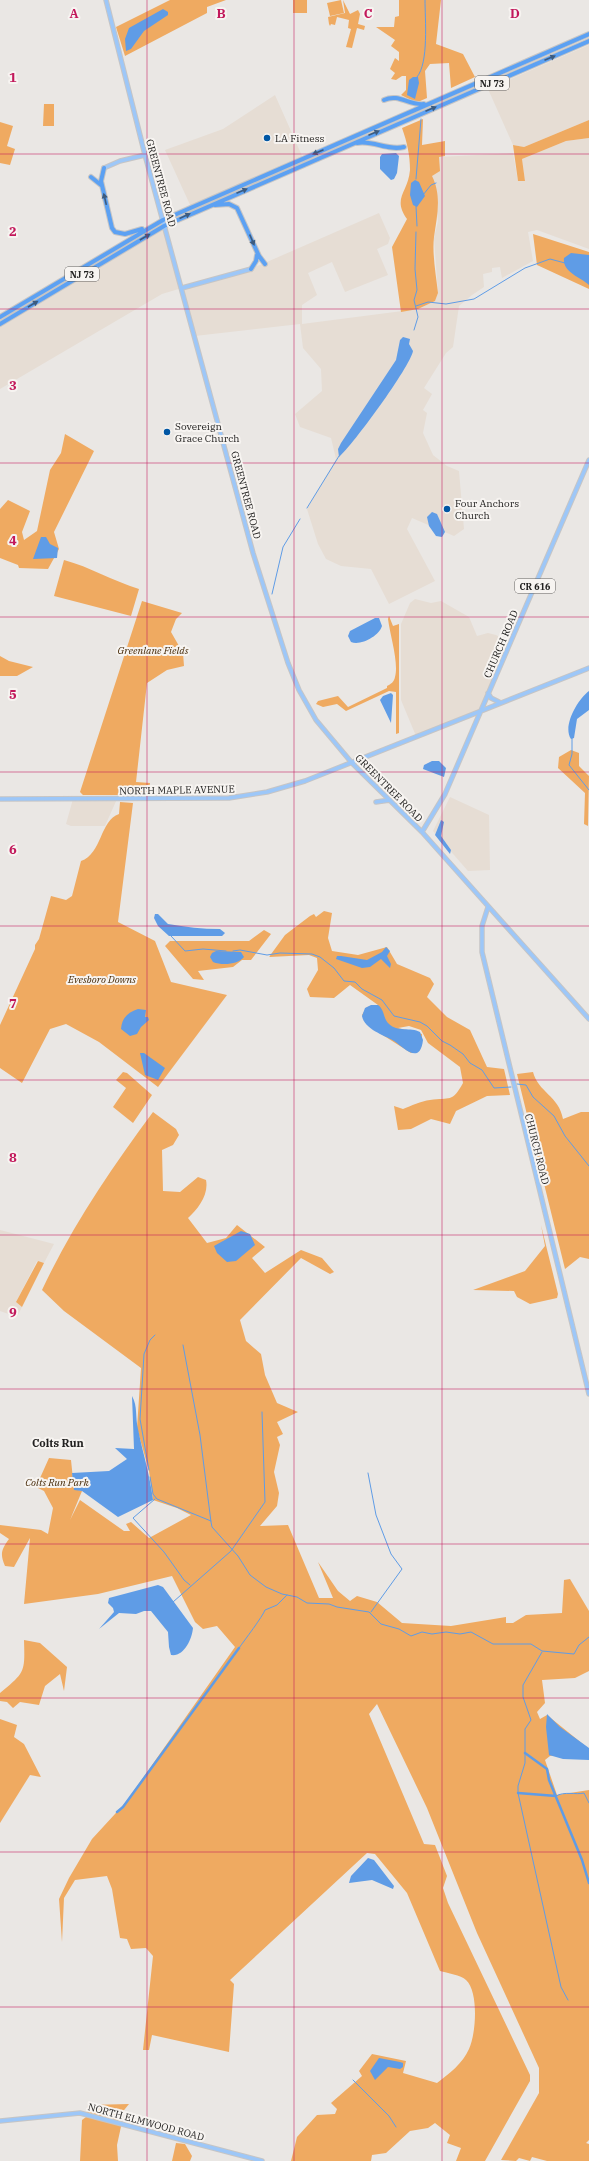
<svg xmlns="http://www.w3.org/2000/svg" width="589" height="2161" font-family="'IBM Plex Serif',serif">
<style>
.built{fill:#e6ddd4}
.green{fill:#efaa61}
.water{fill:#5f9ce6}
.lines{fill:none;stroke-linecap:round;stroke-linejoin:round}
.stream{stroke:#5f9ce6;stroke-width:1}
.canal{stroke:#5f9ce6;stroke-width:2.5}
.major-casing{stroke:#c6c5c5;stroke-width:5.5}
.highway-casing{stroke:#c6c5c5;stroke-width:6}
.major{stroke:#9dc7f8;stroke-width:3.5}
.highway{stroke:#5ca1f3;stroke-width:4}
.oneway{fill:#3c5b7f}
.grid{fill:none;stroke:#c2185b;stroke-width:1;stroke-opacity:0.55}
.poi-dot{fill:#0056a4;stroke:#f7f4f1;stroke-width:1.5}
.labels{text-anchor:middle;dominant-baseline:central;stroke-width:4;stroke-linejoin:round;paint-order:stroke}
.shield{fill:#f7f4f1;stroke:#62605f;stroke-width:1}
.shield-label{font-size:9px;font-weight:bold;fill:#222120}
.poi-label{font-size:10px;fill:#222120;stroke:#f7f4f1;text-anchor:start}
.street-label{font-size:10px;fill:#222120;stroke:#f7f4f1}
.park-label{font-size:10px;font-style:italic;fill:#442806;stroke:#f7f4f1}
.neighbourhood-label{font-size:11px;font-weight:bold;fill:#222120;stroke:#f7f4f1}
.grid-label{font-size:13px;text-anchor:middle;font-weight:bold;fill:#c2185b;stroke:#f7f4f1;stroke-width:4;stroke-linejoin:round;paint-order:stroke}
</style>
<rect width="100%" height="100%" fill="#eae7e4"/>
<!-- built -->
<path class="built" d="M589,45v75l-65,27 -11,-2 -25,-56z
M275,95l28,63 -112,49 -26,-57 58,-21z
M589,138v111l-52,-19 -9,2 5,29 -31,17 -2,-11 -8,1v4l-9,2 1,13 -12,8 -13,11 -6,41 -7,6 -22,35 8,6 -9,16 4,3 -4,20 10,22 14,11 12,5 5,58 -10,7 -42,-18 -5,11 28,52 -46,23 -18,-35 -30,-3 -15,-7 -8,-15 -11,-35 29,-50 -5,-21 -31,-11 -5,-13 27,-23 -1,-22 -18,-21 -3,-24 -105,12 -13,-48 -20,6 -162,95v-65l164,-98 18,62 78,-23 119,-52 11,25 -2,6 -11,5 11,26 -43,17 -13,-30 -24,11 9,22 -15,10v19l116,-15 17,-8 3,-8 -4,-55 4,-17 -6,-45 7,-19 74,-4 5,28h7l-3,-22 44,-18z
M415,599l16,4 10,-2 28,16 8,19 11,-3 8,2 9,5 4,5 -28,65 -65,26 -15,-36v-76l9,-21z
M450,797l39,18 1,55 -22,1 -35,-40z
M73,799h44l-12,27h-34l-5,-2z
M0,1230l54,14 -10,19 -7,-2 -21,41 6,5 -5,10 -17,-6z"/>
<!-- green -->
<path class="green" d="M170,0h56l-19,7v6l-82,43 -9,-29z
M293,0h14v13h-14z
M341,0l3,13 -14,3 -3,-13z
M343,0l7,14 8,-4 2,4 -2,10 7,2 -1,4 -7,-2 -5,20 -6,-1 5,-18 -3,-1 1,-8 -12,-3 -2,8 -4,-1 -1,2 -1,-2 -1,-7 17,-4z
M399,0h42l-5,44 27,10 12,23 -24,11 -2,-25 -19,1 -5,7 2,27 -16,7 2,-4 -12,-6 5,-5v-14h-4l-6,4 -5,-1 4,-6 -5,-4 5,-11 4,3v-9l-8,-6 4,-6 -19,-13h18l1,-10 4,-1z
M44,104h10v22h-11z
M423,119l-1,26 23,-4v15l-6,1 1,14 -8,5c10,20 5,40 2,61 -2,17 2,38 4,56l-3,8 -17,8 -17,3 -9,-65 15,-28c-15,-21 1,-26 3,-49 0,-15 -3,-28 -8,-42z
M589,120v18l-23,3 -44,18 3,22h-7l-5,-36 11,2z
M0,122l13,4 -6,20 8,3 -5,16 -10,-2z
M533,234l56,18v37l-52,-24z
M65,434l29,17 -40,81 5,17 -11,20 -29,-1 -1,-3 -18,-7v-49l8,-9 22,11 -8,21 2,8 13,-9 13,-61 11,-17z
M64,560c26,7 49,21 75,29l-8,27 -77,-20z
M142,601l40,12 -6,6 -5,13 12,21 1,13 -17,4 -20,13 -11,99 14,1 -2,12h-65l-3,-3z
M389,616l4,10 6,-2v109l-3,1v-42l-7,-1 -43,20 -9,-7 -14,3 -7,-3 2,-3 20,-5 10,11 39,-19v-2c4,-2 7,-4 8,-9 4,-14 -5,-42 -7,-58z
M0,656l9,5 24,6 -16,9h-17z
M571,750l8,3v13l10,10 -1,50 -4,-2 1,-31 -27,-25 1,-11z
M120,802l13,1 -15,119 37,19 16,41 56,13 -69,92 -59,-45 -33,-18 -16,5 -28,54 -22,-15v-43l35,-76v-4l4,-6 12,-43 15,4 6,-4 9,-35c21,-7 19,-41 38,-47z
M324,911l8,2 -4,25 4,13 26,4 29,-8 10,17 33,14 4,6 -7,13 20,20 23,13 17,37 17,2 6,26 -23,1 -31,15 -6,13 -19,-5 -20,10 -13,1 -4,-24 9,3c8,-3 18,-8 27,-9 20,-3 22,3 33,-17l-3,-16 -32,-24 -7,-13 -12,-4 -11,2 24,6 -1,14 -10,5 -41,-26 -8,-12 5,-8 11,-2 -28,-20 -16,13 -24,-1 -3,-8 11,-19 -1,-12 -8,-3 -40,2 16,-22 25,-19 4,-2 2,3z
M264,930l7,4 -20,26h-9l-9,7 -35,4 6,9 -11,-1 -28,-33 5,-5h79z
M123,1072l4,1 25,22 -19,28 -20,-16 13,-19 -10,-8z
M533,1072c5,20 26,24 30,47l18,-7h8v147l-9,-2 -15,12 -48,-195z
M153,1112l23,17 3,6 -6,10 -11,5 1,41 17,1 18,-15 8,3c3,15 -8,29 -18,38l19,25 19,-5 11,-13 28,22 -13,11 13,15 36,-23 21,8 12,14 -4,2 -29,-16 -61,62 6,21 15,13 4,21 12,28 21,9 -21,10 6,12 -6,3 3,8 -6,27 5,21 -2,13 -17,20 28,-1 31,73h14l-15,-36 20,29 12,10 7,-5 20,6 25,21 49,3 55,-9v6h7l13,-8 36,-2 2,-33 6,-1 19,32v60l-14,7 -33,2 3,23 -8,9 3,7 7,-4 42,34 -39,7 -5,4 12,35 32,-5v350l-3,3 3,1v17h-42l-15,-4 -2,4 -11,-3 -3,3 -15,-1 38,-67v-25l-62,-135 -50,-125 -50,-104 -8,10 55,130 11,1 12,31 -4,12 5,15 82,172v6l-45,80h-29l5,-13 -14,-5 3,-8 -15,-12 -7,5 -18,3 -24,22 -14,2 -1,6h-80l6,-24 20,-22 18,-1 2,-5 -6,-6 31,-27 -3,-5 13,-17 34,7 -3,12 34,10c12,-9 26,-20 32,-34 7,-15 10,-57 -3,-69 -5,-5 -19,-7 -26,-9l-33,-78 -32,-39 -8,-1 -137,127 4,4 -5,68 -77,-17 -3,15h-6l10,-94 -7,-8 -15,1 -4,-10 -7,-1 -8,-49 -5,-13 -32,4 -11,18 -2,44 -3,-43 10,-21 23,-39 34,-37 109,-155 -18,-21 -14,3 -8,-7 -23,-46 -74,18 -74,10 6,-66 -16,29 -9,-1c-5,-12 -4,-16 4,-27l-9,-6v-8l41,5 7,4 5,-26 -9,-17 -8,-4 13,-29 22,2 3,29 8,2 -12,29 10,-20 44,31h6l-4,-7 5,-2 18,16 42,-23 -14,-7 -24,-8 -4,-29 -12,-43 4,-60 -77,-57 -22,-21c30,-64 69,-121 111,-178z
M541,1225l17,69 -1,4 -27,6 -13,-7 -3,-6 -41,-1 52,-19 20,-25z
M38,1261l6,2 -22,44 -6,-5z
M24,1640l16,3 27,24 -3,24 -4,-17 -15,12 -6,19 -19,-3 -7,6 -6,-6 -7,-1v-8c25,-21 25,-20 24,-53z
M0,1719l17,6 -3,12 10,7 17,33 -11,-2 -30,48z
M129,2104l-13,16 6,2 -5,23 1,16h-38l2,-41 4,-3 2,-12z
M176,2143l9,1 7,12 -2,5h-18z"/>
<!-- water -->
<path class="water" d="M163,9l5,3v3l-24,16 -13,18 -5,2 -1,-12 4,-11z
M413,77h5l1,6 -4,16 -8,-4 2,-15z
M396,153l3,3 -2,17 -3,6 -3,1 -11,-11v-12l2,-3z
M415,180l4,2 6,14 -8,11 -4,-2 -3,-10 1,-12z
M571,253l18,2v30c-9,-8 -27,-13 -25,-27z
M403,337l7,2 -1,5 4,7c-3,16 -60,94 -74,106l-1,-8 3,-6 55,-83 4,-20z
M432,512l5,2 8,18 -3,5 -6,-1 -7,-10 -2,-9z
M41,537h5l4,7 8,4 -1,10 -24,1z
M375,618h4l3,8c-3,10 -21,20 -31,16l-3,-6 2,-5z
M589,691v19l-12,9 -3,19 -3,1c-9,-13 7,-40 18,-48z
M391,693l2,2 -2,28 -11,-23 3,-4z
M432,761h7l7,7 -2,9 -21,-8 1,-4z
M441,820l3,2 -3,14 10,14 -1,4 -15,-19z
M155,914h3l10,10c18,3 34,5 52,5l5,4 -3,3h-53l-11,-10 -4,-8z
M386,947l4,4 -3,5 4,8 -1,4 -9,-9 -11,8 -8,1 -26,-9 1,-3h4l26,4 15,-8z
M216,951l25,1 3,5c-5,7 -21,9 -31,5l-3,-5 2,-4z
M371,1005h7c7,5 5,14 11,19 8,8 22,3 31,8l3,8c-3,26 -20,7 -29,1 -10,-6 -30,-12 -32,-25l3,-8z
M138,1009l8,1 -1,7h3l1,3 -8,7 -4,7 -7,2 -9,-7c1,-11 6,-16 17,-20z
M140,1053h4l21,15 -7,12 -13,-5z
M241,1231l9,3 5,11 -19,16 -9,1 -10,-9 -3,-7z
M132,1396c6,11 3,21 6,33 5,25 12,46 15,71l-35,17 -36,-26 -8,-1 -2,-17 37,-2 18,-12 -12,-11 19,1z
M158,1585l5,2 30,41c-1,11 -9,29 -22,27l-2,-8 -1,-15 -17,-21h-7l-8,3 -17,-1 -20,16 15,-17 -1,-4 -5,-5 1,-5z
M547,1714l13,13 29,21v12l-26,-1 -14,-4 -3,-28z
M368,1858l6,2 20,26 -1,3 -21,-9 -23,3 2,-7z
M379,2058l21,4 3,1v4l-3,2 -12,-2 -13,13 -5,-9z"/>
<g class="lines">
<!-- stream -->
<path class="stream" d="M417,77c12,-14 8,-58 8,-77
M416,179l5,-60
M423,195l8,-10 5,-2
M416,206l1,20
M416,306l12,-4 18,2 28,-5 51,-31 25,-9 15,4
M414,330l4,-13 -4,-17 3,-10 -2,-21 1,-37
M307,508l32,-52
M272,594l11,-47 17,-28
M572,738v16l-3,11 20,25
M171,936l14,15 18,-2 23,2
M233,951l7,-1 27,5 13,-2 32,1 8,3 14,11 10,13 11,1 7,7 20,11 12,16 26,6 7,4 15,15 8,4 13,9 7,9 12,7 12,18 17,-1
M517,1084l9,1 7,12 21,19 11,20 24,30
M183,1345l17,90 11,87 1,5 26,29 12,19 16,12 16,7 15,3 10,6 22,1 8,3 32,5 12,12 18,5 12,7 11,-4 10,2 14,-2 14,2 11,-2 22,12h38l11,7 32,3 5,-9 10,-8
M149,1470l-9,-51 4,-65 6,-14 5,-5
M368,1473l8,42 15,39 11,15 -31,43
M150,1477l3,17 4,5 54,22
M155,1499l-22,19 31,34 20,28 6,5
M173,1602l58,-51 34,-49 -3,-90
M239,1648c5,-7 24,-32 26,-38l12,-5 10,-10
M542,1652l-19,33v12l8,23 -6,9v34l-7,23v7l43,194 7,13
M556,1796c8,-5 20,-1 28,-3l5,10
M353,2080l36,36 7,11"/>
<!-- canal -->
<path class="canal" d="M525,1753l22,16 2,11 33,80 7,23
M518,1793l38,3
M117,1812l6,-5 116,-159"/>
<defs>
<path id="major" d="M106,0l39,155 108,398 35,110 11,27 17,30 36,43 70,69 167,187
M104,168l16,-7 25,-6
M182,288l69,-19
M488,693l3,5 8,4
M0,799l229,-1 38,-6 38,-11 284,-113
M376,802l14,-2
M422,832l23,-38 144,-334
M488,907l-6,19v26l107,442
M0,2121l80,-8 182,48"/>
<path id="highway" d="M384,100c15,-7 25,6 40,4
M357,143c17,-3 30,8 47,4
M104,168l-3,13 11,47 3,4 10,2 17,-5
M91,177l10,8
M215,205l14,-1 8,4 22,48 6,8
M251,269l5,-8 1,-6
M0,317l163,-97 426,-186
M0,324l164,-98 425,-185"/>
</defs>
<!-- major casing -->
<use href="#major" class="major-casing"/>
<!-- highway casing -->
<use href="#highway" class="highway-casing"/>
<!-- major -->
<use href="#major" class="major"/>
<!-- highway -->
<use href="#highway" class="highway"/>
</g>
<!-- one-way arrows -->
<defs><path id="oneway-solid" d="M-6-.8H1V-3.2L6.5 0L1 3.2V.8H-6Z"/></defs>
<g class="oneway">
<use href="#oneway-solid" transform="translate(550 58) rotate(-23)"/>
<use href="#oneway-solid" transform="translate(431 109) rotate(-23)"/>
<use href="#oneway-solid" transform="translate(374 133) rotate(-23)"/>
<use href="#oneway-solid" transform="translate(318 152) rotate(157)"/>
<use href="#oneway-solid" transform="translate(242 191) rotate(-23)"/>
<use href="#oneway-solid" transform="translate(105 199) rotate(-103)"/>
<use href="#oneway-solid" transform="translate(185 216) rotate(-25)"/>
<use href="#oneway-solid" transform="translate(145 237) rotate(-30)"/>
<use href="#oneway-solid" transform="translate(252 240) rotate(67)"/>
<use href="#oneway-solid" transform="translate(33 304) rotate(-31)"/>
</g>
<!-- grid -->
<path class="grid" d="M147,0v2161M294,0v2161M442,0v2161M0,154h589M0,309h589M0,463h589M0,617h589M0,772h589M0,926h589M0,1080h589M0,1235h589M0,1389h589M0,1544h589M0,1698h589M0,1852h589M0,2007h589"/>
<!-- markers -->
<g class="poi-dot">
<circle cx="267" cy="138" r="4"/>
<circle cx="167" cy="432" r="4"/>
<circle cx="447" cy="509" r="4"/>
</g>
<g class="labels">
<!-- shield labels -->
<g class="shield">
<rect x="475" y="76" width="34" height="14" rx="3"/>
<rect x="65" y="267" width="34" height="14" rx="3"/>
<rect x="515" y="579" width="40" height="14" rx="3"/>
</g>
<g class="shield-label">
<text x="492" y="83">NJ 73</text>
<text x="82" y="274">NJ 73</text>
<text x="535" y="586">CR 616</text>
</g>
<!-- poi labels -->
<g class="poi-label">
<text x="275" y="138">LA Fitness</text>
<text x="175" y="426">Sovereign<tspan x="175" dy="12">Grace Church</tspan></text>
<text x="455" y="503">Four Anchors<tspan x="455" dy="12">Church</tspan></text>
</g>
<!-- street labels -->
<g class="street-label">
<text transform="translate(161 183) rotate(75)">GREENTREE ROAD</text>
<text transform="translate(246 495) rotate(75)">GREENTREE ROAD</text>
<text transform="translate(501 644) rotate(-67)">CHURCH ROAD</text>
<text transform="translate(389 788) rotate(45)">GREENTREE ROAD</text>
<text transform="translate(177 790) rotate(-1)">NORTH MAPLE AVENUE</text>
<text transform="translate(537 1149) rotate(76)">CHURCH ROAD</text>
<text transform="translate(146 2122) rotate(15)">NORTH ELMWOOD ROAD</text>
</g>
<!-- park labels -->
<g class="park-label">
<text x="153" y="650">Greenlane Fields</text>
<text x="102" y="979">Evesboro Downs</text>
<text x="57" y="1482">Colts Run Park</text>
</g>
<!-- neighbourhood labels -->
<g class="neighbourhood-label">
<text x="58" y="1443">Colts Run</text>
</g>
</g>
<g class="grid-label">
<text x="74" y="18">A</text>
<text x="221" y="18">B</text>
<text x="368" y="18">C</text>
<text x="515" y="18">D</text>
<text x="13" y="82">1</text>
<text x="13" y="236">2</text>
<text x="13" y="390">3</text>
<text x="13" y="545">4</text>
<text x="13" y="699">5</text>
<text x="13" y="854">6</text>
<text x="13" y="1008">7</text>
<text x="13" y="1162">8</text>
<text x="13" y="1317">9</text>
</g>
</svg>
